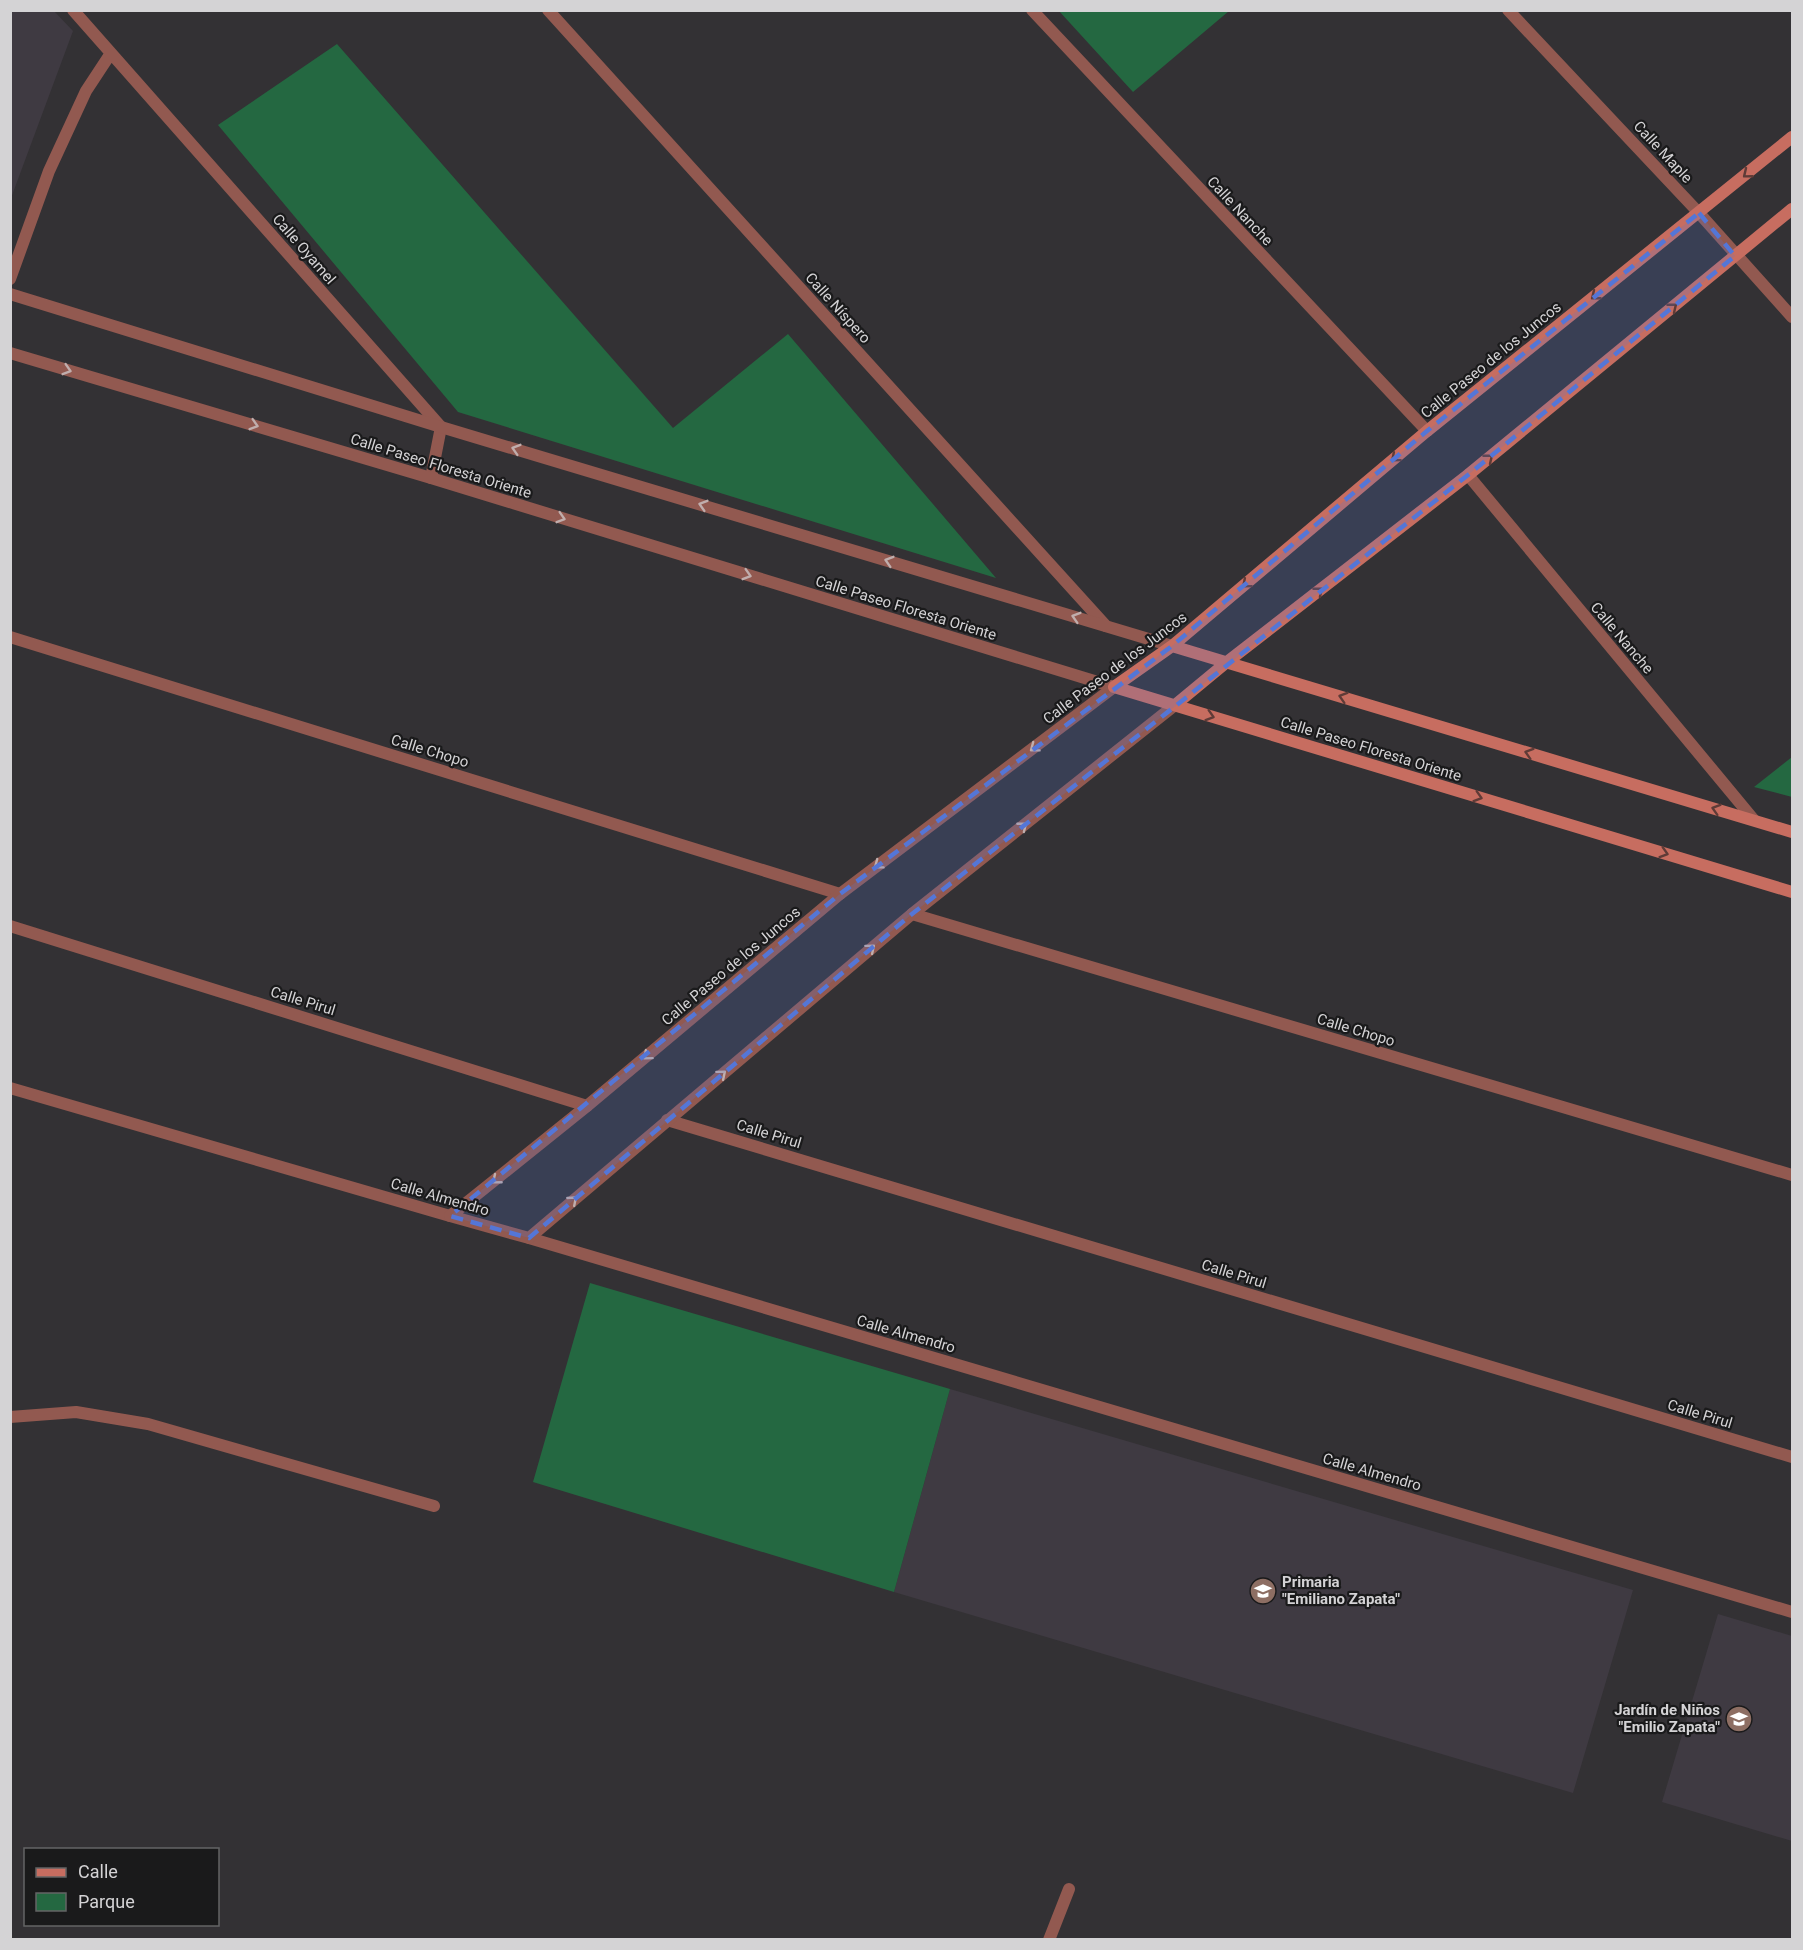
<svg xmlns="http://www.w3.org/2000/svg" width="1803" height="1950" font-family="Roboto,sans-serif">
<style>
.built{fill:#3f3a42}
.green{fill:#246841}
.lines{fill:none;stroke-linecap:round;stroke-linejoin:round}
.minor{stroke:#925950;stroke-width:12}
.tertiary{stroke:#925950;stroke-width:12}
.secondary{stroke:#c76d60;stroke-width:12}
.oneway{stroke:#5f3b37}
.oneway2{stroke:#c0aead}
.marked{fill:#5476d7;fill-opacity:0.2;stroke:#5476d7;stroke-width:4.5;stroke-dasharray:12 8;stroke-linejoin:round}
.labels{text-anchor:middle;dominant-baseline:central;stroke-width:4.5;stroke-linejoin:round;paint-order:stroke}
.street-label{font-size:15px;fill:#d4d3d5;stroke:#1a1a1b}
.poi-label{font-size:15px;font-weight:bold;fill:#d4d3d5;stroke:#1a1a1b;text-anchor:start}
</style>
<rect width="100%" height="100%" fill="#333134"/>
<!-- built -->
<path class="built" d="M11,10l43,1 19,20 -62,167z
M950,1389l683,201 -60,203 -679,-201z
M1718,1614l74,22v205l-130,-39z"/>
<!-- green -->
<path class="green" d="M1059,11h170l-96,81z
M337,44l336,384 115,-94 208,244 -538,-166 -240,-287z
M1792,757v40l-38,-10z
M590,1283l360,106 -56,203 -361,-110z"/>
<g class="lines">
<!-- minor -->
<path class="minor" d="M73,10l368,417 -10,51
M548,10l558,616
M1032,10l395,421
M1508,10l191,203 93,104
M10,279l39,-108 37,-80 25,-38
M1468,475l286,345
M10,637l830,257
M912,914l880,261
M10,926l577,180
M10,1088l440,128
M667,1120l1125,337
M529,1238l1263,374
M10,1417l66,-5 72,12 286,82
M1049,1940l20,-51"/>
<!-- tertiary -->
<path class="tertiary" d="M10,294l431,133 731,219
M10,353l421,125 683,209
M450,1216l79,22 383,-324 263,-209
M450,1216l137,-110 253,-212 274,-207"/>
<!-- secondary -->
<path class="secondary" d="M1172,646l620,186
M1114,687l58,-41 255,-215 365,-294
M1114,687l678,205
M1175,705l52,-43 241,-187 324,-266"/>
</g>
<!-- one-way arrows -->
<defs><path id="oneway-chevron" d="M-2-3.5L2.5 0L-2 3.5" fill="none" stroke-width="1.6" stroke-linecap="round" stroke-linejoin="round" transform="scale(1.5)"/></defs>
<g class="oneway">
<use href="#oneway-chevron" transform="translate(1747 174) rotate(141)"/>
<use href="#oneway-chevron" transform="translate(1595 296) rotate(141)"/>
<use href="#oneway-chevron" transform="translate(1673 307) rotate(-39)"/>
<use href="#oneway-chevron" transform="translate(1395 458) rotate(140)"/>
<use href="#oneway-chevron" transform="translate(1489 458) rotate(-39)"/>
<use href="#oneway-chevron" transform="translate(1246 584) rotate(140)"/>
<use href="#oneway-chevron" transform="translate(1319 591) rotate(-38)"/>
<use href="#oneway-chevron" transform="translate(1343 697) rotate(-163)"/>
<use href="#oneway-chevron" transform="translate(1210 716) rotate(17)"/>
<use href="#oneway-chevron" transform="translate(1529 753) rotate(-163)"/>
<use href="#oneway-chevron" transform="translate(1478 797) rotate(17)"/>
<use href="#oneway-chevron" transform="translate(1716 809) rotate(-163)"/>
<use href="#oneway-chevron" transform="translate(1664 853) rotate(17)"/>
</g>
<g class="oneway2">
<use href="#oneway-chevron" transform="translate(67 370) rotate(17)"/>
<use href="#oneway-chevron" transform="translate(254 425) rotate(17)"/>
<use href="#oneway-chevron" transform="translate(516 449) rotate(-163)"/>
<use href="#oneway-chevron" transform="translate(703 505) rotate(-163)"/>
<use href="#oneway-chevron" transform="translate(561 518) rotate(17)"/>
<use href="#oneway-chevron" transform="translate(889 561) rotate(-163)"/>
<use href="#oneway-chevron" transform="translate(747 575) rotate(17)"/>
<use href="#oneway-chevron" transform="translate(1076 617) rotate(-163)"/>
<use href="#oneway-chevron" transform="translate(1034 748) rotate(143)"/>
<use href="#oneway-chevron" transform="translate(1023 826) rotate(-38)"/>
<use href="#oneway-chevron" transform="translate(878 865) rotate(143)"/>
<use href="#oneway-chevron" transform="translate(871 948) rotate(-40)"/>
<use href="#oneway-chevron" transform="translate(647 1056) rotate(140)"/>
<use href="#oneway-chevron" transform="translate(722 1074) rotate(-40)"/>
<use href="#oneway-chevron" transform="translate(496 1180) rotate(141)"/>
<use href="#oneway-chevron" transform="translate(573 1200) rotate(-41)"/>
</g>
<!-- marked area -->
<path class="marked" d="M1699,213l36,43 -267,219 -556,439 -383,324 -79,-22 390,-322 332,-248 255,-215z"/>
<!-- icons -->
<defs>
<symbol id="school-disc" viewBox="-11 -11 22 22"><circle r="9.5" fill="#8d6e63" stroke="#1a1a1b"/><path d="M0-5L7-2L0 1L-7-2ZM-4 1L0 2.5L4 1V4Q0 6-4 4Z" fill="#fff"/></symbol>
</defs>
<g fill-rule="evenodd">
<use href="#school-disc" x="1248" y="1576" width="30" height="30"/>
<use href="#school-disc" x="1724" y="1704" width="30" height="30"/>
</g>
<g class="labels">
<!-- street labels -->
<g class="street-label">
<text transform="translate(1663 152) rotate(47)">Calle Maple</text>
<text transform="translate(1240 211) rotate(47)">Calle Nanche</text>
<text transform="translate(304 249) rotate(49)">Calle Oyamel</text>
<text transform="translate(838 308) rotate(48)">Calle Níspero</text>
<text transform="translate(1491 360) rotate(-39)">Calle Paseo de los Juncos</text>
<text transform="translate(441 466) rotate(17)">Calle Paseo Floresta Oriente</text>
<text transform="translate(906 608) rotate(17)">Calle Paseo Floresta Oriente</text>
<text transform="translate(1622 638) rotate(50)">Calle Nanche</text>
<text transform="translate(1115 668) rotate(-37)">Calle Paseo de los Juncos</text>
<text transform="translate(1371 749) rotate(17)">Calle Paseo Floresta Oriente</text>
<text transform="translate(430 751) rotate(17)">Calle Chopo</text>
<text transform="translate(731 966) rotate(-40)">Calle Paseo de los Juncos</text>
<text transform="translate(303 1001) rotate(17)">Calle Pirul</text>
<text transform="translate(1356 1030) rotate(17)">Calle Chopo</text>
<text transform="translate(769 1134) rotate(17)">Calle Pirul</text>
<text transform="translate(440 1197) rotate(16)">Calle Almendro</text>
<text transform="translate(1234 1274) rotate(17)">Calle Pirul</text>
<text transform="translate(906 1334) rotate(16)">Calle Almendro</text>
<text transform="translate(1700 1414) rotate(17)">Calle Pirul</text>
<text transform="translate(1372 1472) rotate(16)">Calle Almendro</text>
</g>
<!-- poi labels -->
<g class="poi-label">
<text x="1282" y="1582">Primaria<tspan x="1282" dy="17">"Emiliano Zapata"</tspan></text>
<text x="1720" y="1710" text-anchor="end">Jardín de Niños<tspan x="1720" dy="17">"Emilio Zapata"</tspan></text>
</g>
</g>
<!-- border -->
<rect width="1803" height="1950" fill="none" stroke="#d4d3d5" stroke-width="24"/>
<!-- legend -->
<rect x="24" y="1848" width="195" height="78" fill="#1a1a1b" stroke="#646465" stroke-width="1.5"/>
<rect x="36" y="1868" width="30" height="9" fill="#c76d60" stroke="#646465" stroke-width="1.5"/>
<text x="78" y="1878" font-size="18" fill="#d4d3d5">Calle</text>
<rect x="36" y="1893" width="30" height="18" fill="#246841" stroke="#646465" stroke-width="1.5"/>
<text x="78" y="1908" font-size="18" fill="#d4d3d5">Parque</text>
</svg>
